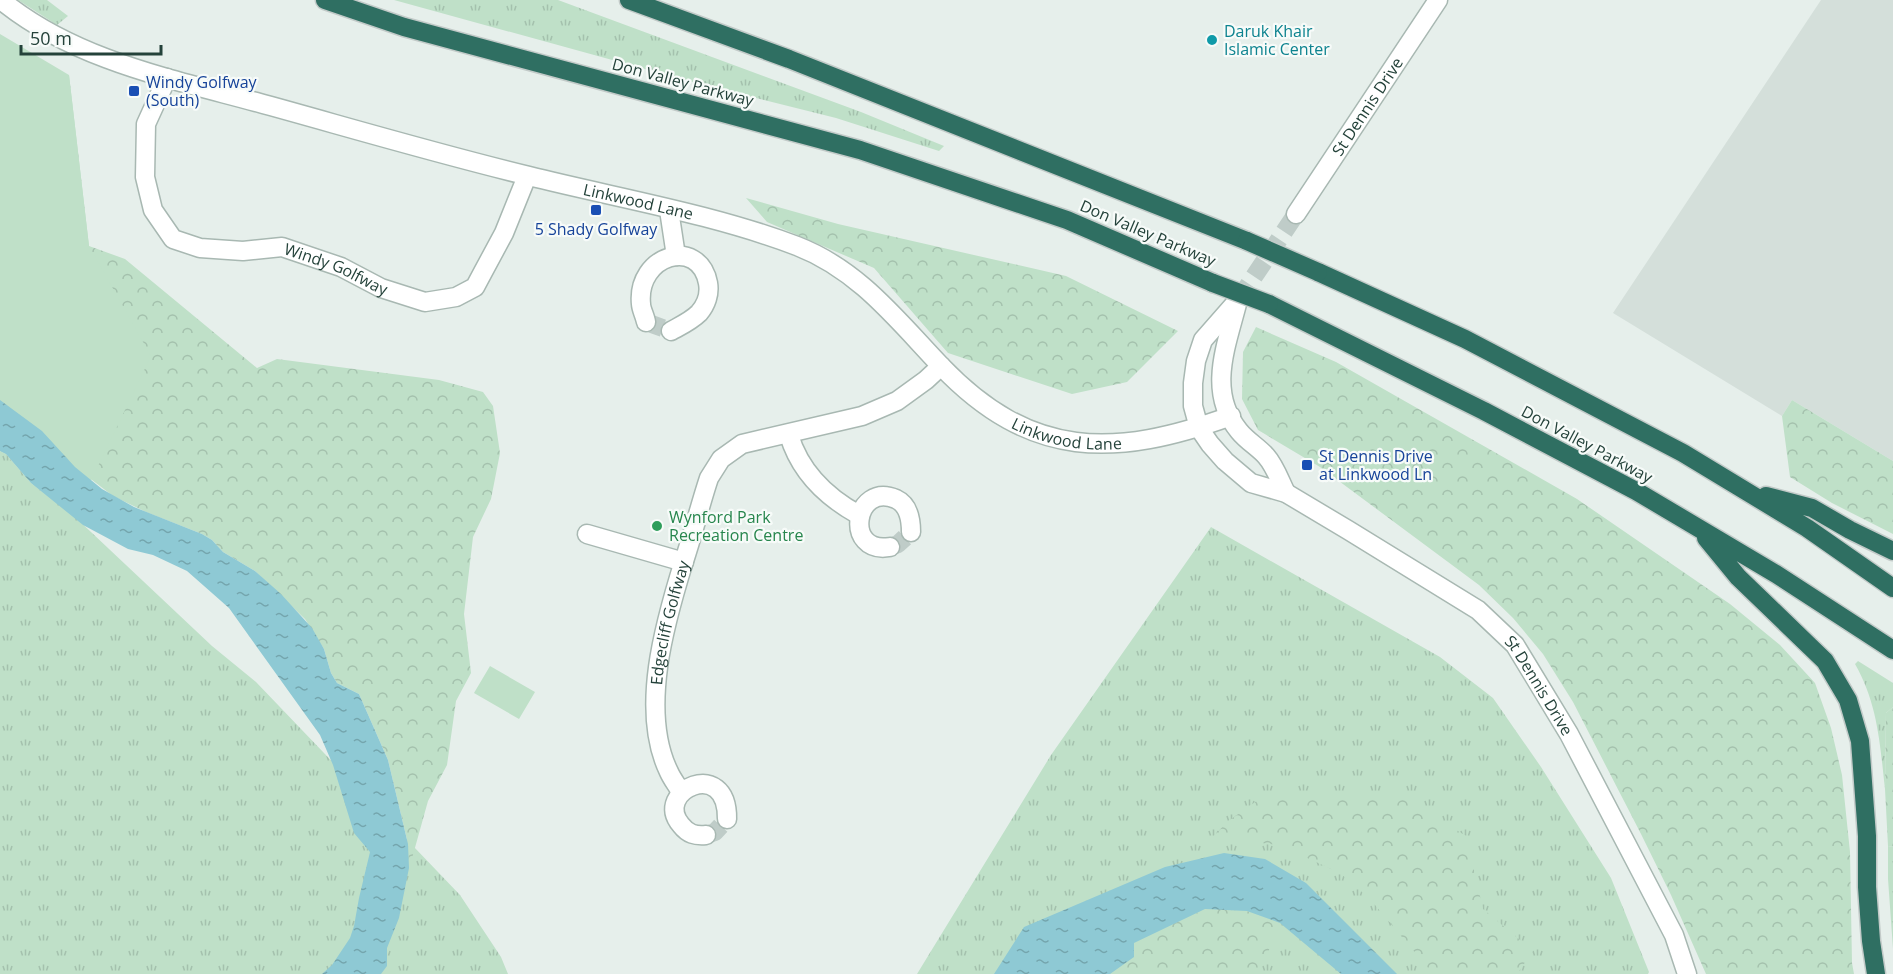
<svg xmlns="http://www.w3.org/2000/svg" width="1893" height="974" font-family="'Open Sans',sans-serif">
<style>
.built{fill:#d4dfda}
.grass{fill:url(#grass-tufts)}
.forest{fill:url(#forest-crowns)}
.park{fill:#bfe0c8}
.water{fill:url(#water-ripples)}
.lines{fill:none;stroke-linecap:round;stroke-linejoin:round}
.minor-tunnel{stroke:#bfccc8;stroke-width:18;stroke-dasharray:18 9;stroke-linecap:butt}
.minor-casing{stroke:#a8b8b2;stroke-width:21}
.highway-casing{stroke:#c2cac8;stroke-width:21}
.minor{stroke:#fff;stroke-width:18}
.highway{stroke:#2f6f62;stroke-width:18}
.highway-bridge-casing{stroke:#c2cac8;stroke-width:21;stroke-linecap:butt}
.highway-bridge{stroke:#2f6f62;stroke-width:18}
.culture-dot{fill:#0f9aa8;stroke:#f7fbf9;stroke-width:2}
.transit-dot{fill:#1a4fb4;stroke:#f7fbf9;stroke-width:2}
.leisure-dot{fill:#2e9e5b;stroke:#f7fbf9;stroke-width:2}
.labels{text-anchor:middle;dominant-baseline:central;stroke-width:4.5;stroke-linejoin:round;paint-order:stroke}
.culture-label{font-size:16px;fill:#0d838f;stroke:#f7fbf9;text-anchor:start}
.transit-label{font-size:16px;fill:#164399;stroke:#f7fbf9;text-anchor:start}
.street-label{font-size:16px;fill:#24423a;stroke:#f7fbf9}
.leisure-label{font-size:16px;fill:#27864d;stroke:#f7fbf9;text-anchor:start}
</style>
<defs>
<pattern id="grass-tufts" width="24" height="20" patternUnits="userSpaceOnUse" patternTransform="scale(1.5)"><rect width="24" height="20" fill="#bfe0c8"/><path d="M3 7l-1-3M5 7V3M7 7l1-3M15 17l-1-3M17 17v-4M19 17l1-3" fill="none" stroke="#a4c1ad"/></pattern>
<pattern id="forest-crowns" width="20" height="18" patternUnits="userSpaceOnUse" patternTransform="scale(1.5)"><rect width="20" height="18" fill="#bfe0c8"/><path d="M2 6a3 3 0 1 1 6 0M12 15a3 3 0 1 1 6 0" fill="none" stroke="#a4c1ad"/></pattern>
<pattern id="water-ripples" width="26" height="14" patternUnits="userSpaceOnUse" patternTransform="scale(1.5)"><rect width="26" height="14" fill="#8ec9d4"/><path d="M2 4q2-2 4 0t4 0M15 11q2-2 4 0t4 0" fill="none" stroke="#74a5ad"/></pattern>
</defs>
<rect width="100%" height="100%" fill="#e6efeb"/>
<!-- built -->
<path class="built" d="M1821,0h72v461l-101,-61 -10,16 -169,-103z"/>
<!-- grass -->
<path class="grass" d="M18,0h29l21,16 -11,9z
M394,0h164l303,112 83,34 -5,5 -103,-33 -144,-36z
M0,451l6,3 25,29 43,33 138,130 44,36 204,213 41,62 7,17h-508z
M1211,527l229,130 53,41 48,69 70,111 38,94 -1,2h-731l134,-219z
M1858,661l35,22v24l-7,6 -1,76c-5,-44 -7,-85 -30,-125z
M1888,846l5,1v102l-5,-70z"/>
<!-- forest -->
<path class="forest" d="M69,75l20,171 36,13 132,109 20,-9 162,21 44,12 10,14 7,47 -9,46 -18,38 -9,77 7,59 -15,28 -9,64 -19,36 -22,79 3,-12 -1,-24 -20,-84 -29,-66 -22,-11 -6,-10 -7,-24 -19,-30 -50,-48 -32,-19 -11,-12 -10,-6 -56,-22 -33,-16 -38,-29 -75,-277z
M746,198l92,26 228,52 112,55 -51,51 -55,12 -124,-41 -74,-85 -107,-46z
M1256,327l80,35 241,137 153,105 50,41 35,38 16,45 11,47 8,77 2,111 2,11h-148l-35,-79 -30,-61 -68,-132 -30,-48 -30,-36 -34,-33 -159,-118 -62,-37 -16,-31 1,-47z
M1792,400l101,61v73l-61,-31 -42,-26 -8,-61z
M1893,707v140l-5,-1 -3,-57 1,-76z
M1265,795l138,2 63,39 17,73 50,42 -16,23h-84l-63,-75 -30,-26 -61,-28 -66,-8 14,-15z
M1205,909l42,2 33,12 -21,51h-149l4,-2 19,-29z"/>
<!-- park -->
<path class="park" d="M0,34l69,41 20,171 62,110 -77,160 -43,-33 -25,-29 -6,-3z
M490,666l45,26 -16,27 -45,-26z"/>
<!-- water -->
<path class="water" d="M0,400l42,31 33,36 27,22 32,18 68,27 10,6 11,12 32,19 26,23 31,34 12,21 7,24 6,10 22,11 29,66 20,84 1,24 -10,50 -12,30v18l-6,8h-59l10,-9 18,-27 4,-12 5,-28 11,-46 -16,-19 -21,-68 -13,-30 -91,-127 -42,-37 -34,-16 -25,-6 -45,-24 -52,-42 -25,-29 -6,-3z
M1224,853l41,6 41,24 91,91h-56l-61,-51 -33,-12 -42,-2 -71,34v14l-24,17h-116l30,-47 141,-60z"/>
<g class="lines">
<!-- minor-tunnel -->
<path class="minor-tunnel" d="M1239,299l57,-85
M646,322l25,9
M890,547l8,-3 13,-12
M706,835l9,-3 12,-13"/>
<defs>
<g id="minor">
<path id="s1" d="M1,0c72,59 166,78 255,102 91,25 182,52 273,74 88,22 184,38 268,70 62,24 100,74 144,120 90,94 173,92 290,50"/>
<path id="s2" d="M167,78l-21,46 -1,53 8,33 20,29 27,9 43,3 39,-4 59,20 40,21 44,14 31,-5 19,-10 8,-15 21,-39 23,-57"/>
<path d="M669,210l7,46"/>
<path id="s3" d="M1296,214l142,-214"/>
<path id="s4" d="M1239,299l-36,41 -7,21 -3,22v23l6,22 11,16 15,17 26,22 35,10 62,37 130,80 37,35 54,89 105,201 13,39"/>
<path d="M1237,304c-11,43 -30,88 2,127 8,10 19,16 27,25 9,10 14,25 20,37"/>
<path d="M646,322c-1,-6 -5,-13 -5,-18 -5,-49 58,-68 67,-21 2,11 -2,22 -9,30 -8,8 -19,13 -28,18"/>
<path d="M789,435c11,37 37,62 70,80"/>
<path d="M587,534l97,28"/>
<path d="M890,547c-47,8 -36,-66 6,-48 13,6 15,20 15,33"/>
<path id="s5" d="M681,792c-4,-7 -9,-13 -12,-20 -30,-61 -4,-150 15,-211 9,-27 16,-56 25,-83l12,-19 21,-15 120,-28 35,-15 29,-21 15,-14"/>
<path d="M706,835c-11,1 -18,-1 -25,-10 -29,-34 47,-69 46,-6"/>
</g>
<path id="highway" d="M325,0l79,27 456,123 207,70 146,63
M629,0l160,59 458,182
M1318,272l147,67 218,114 124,75 86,60
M1269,304l215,107 152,80 140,83 117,76
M1766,496l46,12 38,22 43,21
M1706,538l32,39 87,84 23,39 12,41 7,95v51l4,54 5,33"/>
</defs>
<!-- minor casing -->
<use href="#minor" class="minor-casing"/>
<!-- highway casing -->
<use href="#highway" class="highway-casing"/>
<!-- minor -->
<use href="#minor" class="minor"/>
<!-- highway -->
<use href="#highway" class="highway"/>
<defs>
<path id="highway-bridge" d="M1247,241l71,31
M1213,283l56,21"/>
</defs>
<!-- highway-bridge casing -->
<use href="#highway-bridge" class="highway-bridge-casing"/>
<!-- highway-bridge -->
<use href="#highway-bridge" class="highway-bridge"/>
</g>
<!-- markers -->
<circle class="culture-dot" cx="1212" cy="40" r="6"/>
<g class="transit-dot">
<rect x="128" y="85" width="12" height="12" rx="3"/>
<rect x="590" y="204" width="12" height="12" rx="3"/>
<rect x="1301" y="459" width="12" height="12" rx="3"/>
</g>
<circle class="leisure-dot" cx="657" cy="526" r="6"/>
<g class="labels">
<!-- culture labels -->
<g class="culture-label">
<text x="1224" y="31">Daruk Khair<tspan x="1224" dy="18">Islamic Center</tspan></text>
</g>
<!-- transit labels -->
<g class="transit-label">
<text x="146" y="82">Windy Golfway<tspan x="146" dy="18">(South)</tspan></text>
<text x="596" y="229" text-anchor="middle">5 Shady Golfway</text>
<text x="1319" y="456">St Dennis Drive<tspan x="1319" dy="18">at Linkwood Ln</tspan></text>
</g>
<!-- street labels -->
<g class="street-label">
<text transform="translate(683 82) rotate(15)">Don Valley Parkway</text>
<text stroke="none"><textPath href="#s3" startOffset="129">St Dennis Drive</textPath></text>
<text stroke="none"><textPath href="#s1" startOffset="672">Linkwood Lane</textPath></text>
<text transform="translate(1148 233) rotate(23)">Don Valley Parkway</text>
<text stroke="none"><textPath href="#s2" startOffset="342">Windy Golfway</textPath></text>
<text stroke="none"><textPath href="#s1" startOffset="1174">Linkwood Lane</textPath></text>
<text transform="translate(1587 444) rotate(28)">Don Valley Parkway</text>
<text stroke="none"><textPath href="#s5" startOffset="176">Edgecliff Golfway</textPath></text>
<text stroke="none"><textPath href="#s4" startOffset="580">St Dennis Drive</textPath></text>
</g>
<!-- leisure labels -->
<g class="leisure-label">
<text x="669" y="517">Wynford Park<tspan x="669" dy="18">Recreation Centre</tspan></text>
</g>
</g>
<!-- scale -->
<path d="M21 45v9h140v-9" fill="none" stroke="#24423a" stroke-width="3"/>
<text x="30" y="45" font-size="18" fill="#24423a" stroke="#f7fbf9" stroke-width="4.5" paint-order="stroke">50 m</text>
</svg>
